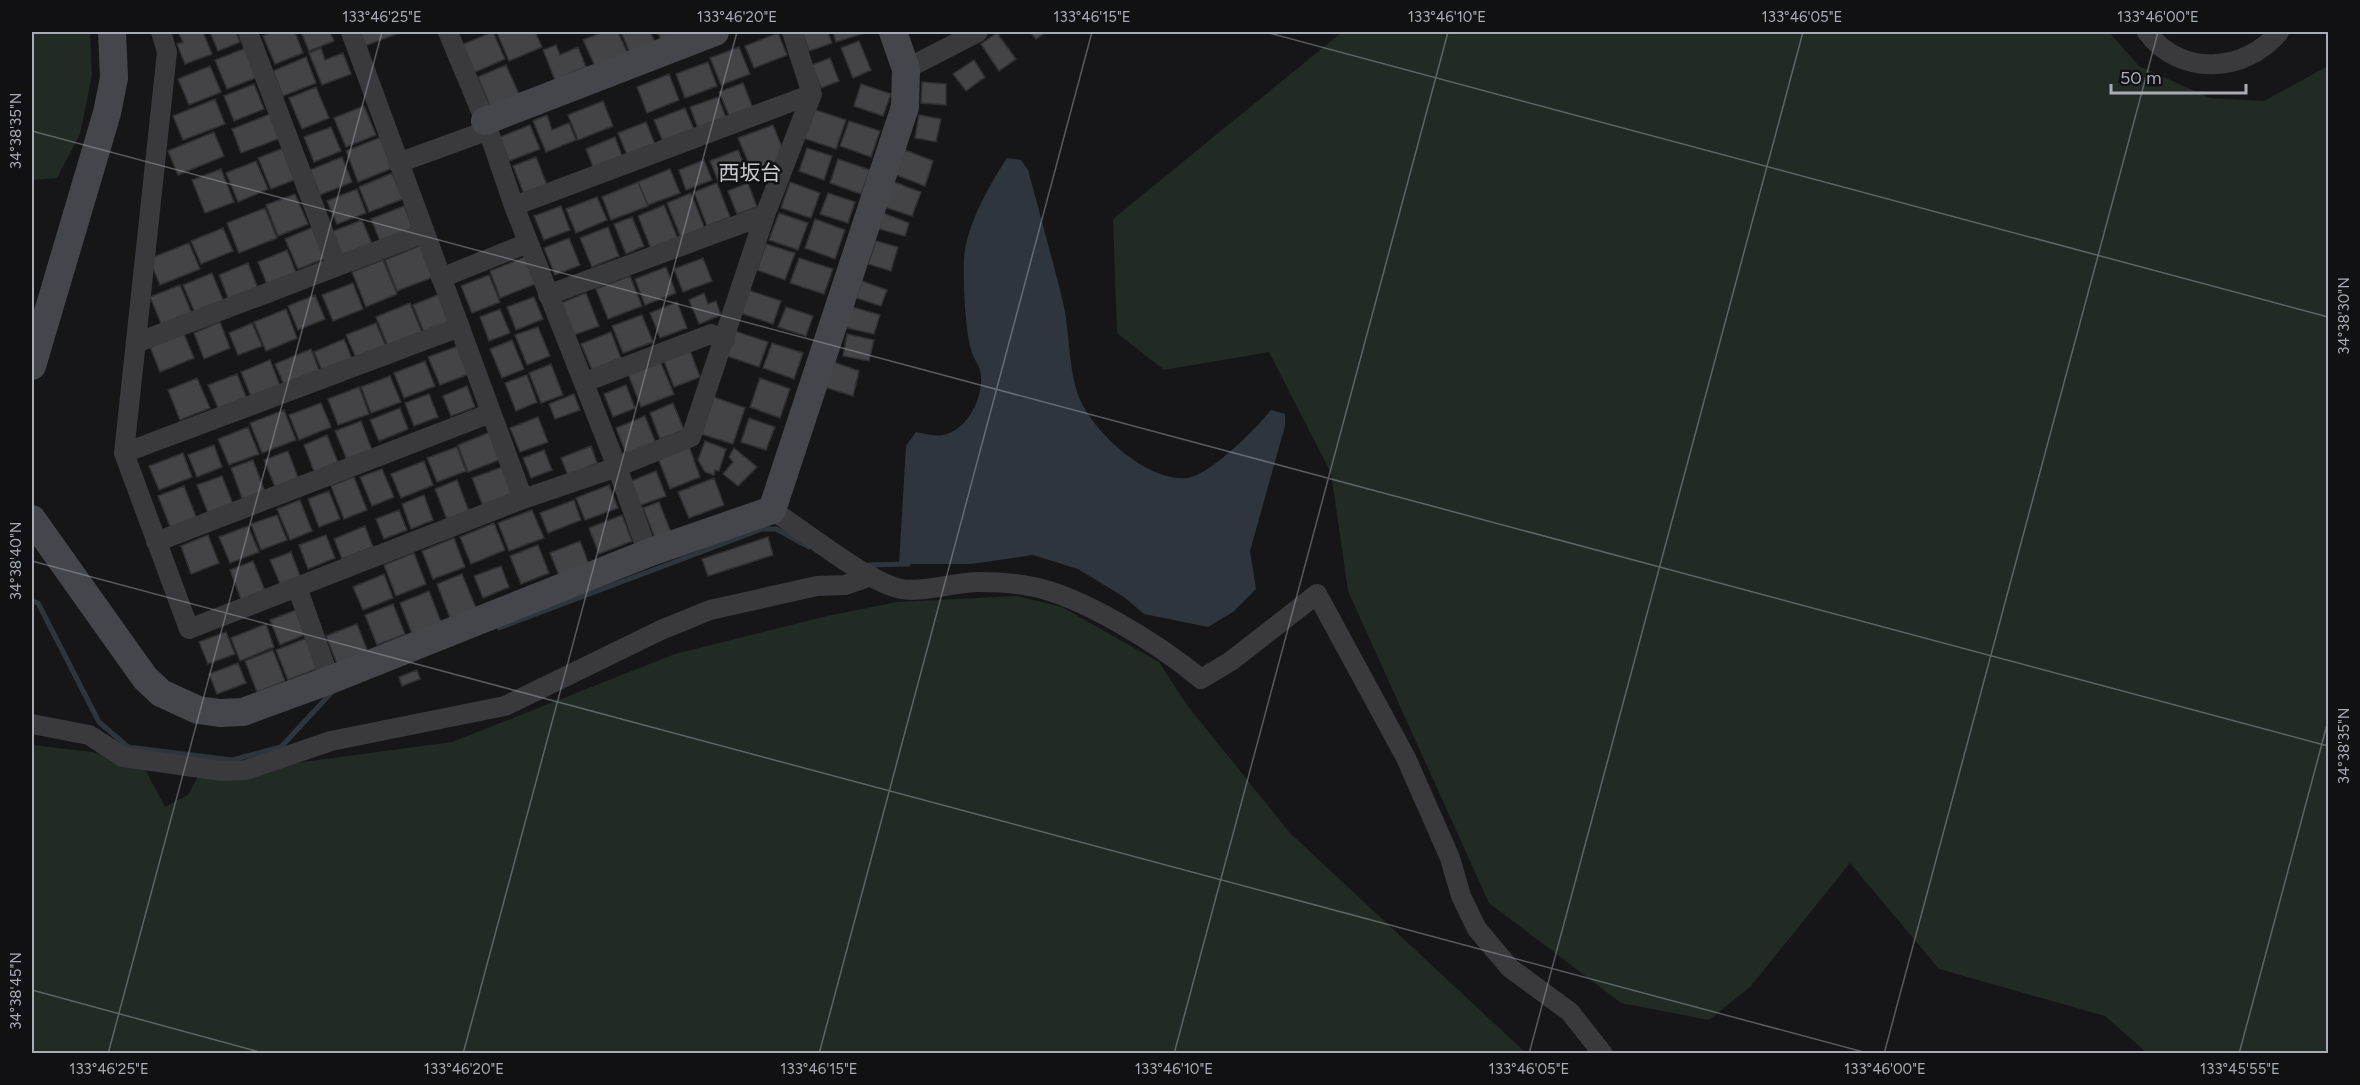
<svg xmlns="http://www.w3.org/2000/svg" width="2360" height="1085" font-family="Figtree,'Noto Sans JP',sans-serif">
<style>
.green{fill:#222a24}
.water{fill:#2f353d}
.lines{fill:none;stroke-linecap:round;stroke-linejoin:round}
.stream{stroke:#2f353d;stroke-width:5}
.building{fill:#434348;stroke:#303034;stroke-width:1.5}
.street{stroke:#39393e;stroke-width:20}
.secondary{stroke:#45464c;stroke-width:28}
.ticks{fill:none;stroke:#a9acb7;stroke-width:1.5;stroke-opacity:0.45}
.labels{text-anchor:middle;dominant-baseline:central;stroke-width:5;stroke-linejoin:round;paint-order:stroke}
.quarter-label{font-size:21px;fill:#c9cbd3;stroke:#111113}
.neatline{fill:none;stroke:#a9acb7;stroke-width:2}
.ticks-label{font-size:15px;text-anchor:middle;fill:#a9acb7}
</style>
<rect width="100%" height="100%" fill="#161618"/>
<!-- green -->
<path class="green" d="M32,32h58l2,43 -12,59 -23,44 -25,2z
M1342,32h767l30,34 71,32 54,3 64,-35v987h-181l-42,-37 -166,-47 -89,-106 -99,123 -42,34 -88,-17 -132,-100 -141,-312 -17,-118 -62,-121 -105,18 -47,-37 -4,-114z
M1017,596l45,11 97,55 28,43 103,128 236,220 -1494,1v-309l61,7 53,19 19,36 23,-12 10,-19 254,-34 223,-88 152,-38 70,-14z"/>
<!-- water -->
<path class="water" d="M1007,158l14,2 7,10c12,44 24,88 35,132 7,30 5,61 14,90 12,37 69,90 110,86 22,-2 70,-50 84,-68l14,4v12l-35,125 6,38 -23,23 -25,15 -64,-13 -20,-17 -46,-28 -45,-14 -62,9h-72l7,-118 10,-14c8,1 19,5 27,3 25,-4 43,-41 37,-65 -2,-7 -8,-14 -9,-21 -6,-20 -8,-70 -7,-91 3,-34 25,-72 43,-100z"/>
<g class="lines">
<!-- stream -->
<path class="stream" d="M868,565l40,-1
M32,601l6,2 61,119 29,25 104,13 49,-13 50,-54
M499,628l263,-99h14l33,18"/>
</g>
<!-- building -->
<path class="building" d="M178,32h25l9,22 -27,10 -8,-20 6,-2z
M210,32h26l4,10 -22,9z
M273,32h22l8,21 -28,11 -12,-28z
M301,32h29l4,9 -25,10z
M355,32h43l1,1 -37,14z
M493,32l12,27 -32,14 -12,-28z
M501,32h34l7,15 -33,14 -12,-28z
M603,32h15l9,20 -32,14 -12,-26z
M621,32h29l5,10 -25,11z
M657,32h28l-23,9z
M802,32h26l4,11 -23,8z
M833,32h31l1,1 -29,9z
M1030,32h16l-10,7z
M778,33l9,22 -33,13 -9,-22z
M997,33l19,26 -17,12 -18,-27z
M859,41l12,29 -18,8 -12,-30z
M556,45l4,10 18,-8 8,20 -31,13 -12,-30z
M739,47l11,27 -29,11 -11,-27z
M246,48l12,29 -31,12 -12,-29z
M321,48l4,12 18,-7 8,21 -29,11 -13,-32z
M306,57l10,26 -33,13 -10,-25z
M830,58l9,23 -18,7 -9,-23z
M974,60l11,17 -19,14 -13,-17z
M708,62l9,24 -32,12 -9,-24z
M506,65l13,29 -29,12 -12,-29z
M210,66l11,26 -32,13 -11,-26z
M669,74l10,26 -32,13 -10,-26z
M922,82l24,2v21l-25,-2z
M743,83l11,28 -23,9 -12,-28z
M254,84l10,25 -30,12 -10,-25z
M861,84l30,10 -8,22 -29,-10z
M316,87l13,31 -27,11 -13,-31z
M718,97l9,23 -28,11 -9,-24z
M215,99l10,25 -42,16 -10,-24z
M603,101l10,25 -35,14 -10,-25z
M364,106l12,29 -30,12 -12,-29z
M685,108l10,24 -31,12 -10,-24z
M813,109l33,11 -10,29 -33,-11z
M273,113l10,24 -42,16 -9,-24z
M547,115l5,15 17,-7 7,17 -30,12 -13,-31z
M919,115l22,4 -5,23 -21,-4z
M849,121l31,10 -9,26 -31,-11z
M646,122l11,27 -28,11 -11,-27z
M530,125l10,24 -31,12 -9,-24z
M773,125l13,32 -34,14 -14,-33z
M331,127l10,24 -27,11 -10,-25z
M214,132l10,24 -46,19 -10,-24z
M381,137l12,31 -35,14 -12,-31z
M615,137l9,24 -29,11 -9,-23z
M286,147l13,31 -28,11 -13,-31z
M807,148l25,8 -8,24 -25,-9z
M738,150l9,22 -28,11 -9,-22z
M905,150l28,11 -8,25 -29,-11z
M342,157l10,25 -32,13 -10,-25z
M536,157l11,28 -23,9 -11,-28z
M838,159l32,11 -9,24 -31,-11z
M704,160l8,20 -26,10 -7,-20z
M256,161l12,28 -30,13 -12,-29z
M221,169l13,33 -29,11 -13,-33z
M670,169l10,24 -32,12 -10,-23z
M392,173l11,26 -34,13 -10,-25z
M638,182l10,24 -37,14 -9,-23z
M790,182l30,11 -9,25 -30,-10z
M894,182l27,10 -9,24 -28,-9z
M717,183l13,34 -23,9 -13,-34z
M748,183l9,24 -20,7 -9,-23z
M357,189l9,24 -29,11 -10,-23z
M691,193l14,36 -24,9 -14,-35z
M828,193l27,9 -7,21 -28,-9z
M295,194l13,30 -30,12 -12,-31z
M597,197l10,23 -31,13 -10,-24z
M664,205l14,34 -27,10 -13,-33z
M404,206l11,27 -33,13 -11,-27z
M561,206l9,24 -26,10 -10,-24z
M265,208l12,30 -38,15 -12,-30z
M779,213l29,10 -10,27 -29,-10z
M883,213l26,10 -4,13 -26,-7z
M632,217l12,29 -18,8 -12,-30z
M815,219l30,11 -10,29 -30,-11z
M362,220l10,24 -30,13 -11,-25z
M313,227l13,31 -28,11 -13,-30z
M608,227l11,29 -27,11 -12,-29z
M223,228l10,23 -32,13 -10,-23z
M569,238l11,27 -25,10 -11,-27z
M876,241l22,6 -7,24 -23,-7z
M189,243l11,26 -40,16 -11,-26z
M424,244l12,32 -39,15 -12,-31z
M766,244l29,9 -10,27 -28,-10z
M287,250l10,25 -29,12 -10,-25z
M525,257l10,27 -35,14 -10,-27z
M703,258l9,23 -29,11 -9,-23z
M799,258l34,11 -9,25 -34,-11z
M383,260l14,34 -31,13 -14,-35z
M248,263l11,28 -29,12 -11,-28z
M666,267l10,26 -31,12 -10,-26z
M212,273l12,29 -29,11 -12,-28z
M489,275l11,27 -28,11 -11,-27z
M630,276l12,30 -34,13 -12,-30z
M862,281l25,9 -6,16 -25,-8z
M353,283l10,26 -30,12 -11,-26z
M180,285l13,31 -30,12 -13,-31z
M748,290l33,11 -8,23 -33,-11z
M586,293l13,33 -25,9 -13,-32z
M704,293l4,11 8,-3 5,14 -22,9 -10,-24z
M440,294l12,31 -27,10 -12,-30z
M315,295l10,24 -27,11 -10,-24z
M534,297l9,22 -27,11 -9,-23z
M677,302l10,26 -27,10 -10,-25z
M410,303l13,32 -34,14 -13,-32z
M849,306l31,9 -6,19 -31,-7z
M786,307l27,9 -7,20 -28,-9z
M286,309l11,29 -31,13 -12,-29z
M500,309l10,24 -21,8 -9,-24z
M642,315l11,27 -30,11 -11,-27z
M220,322l10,26 -26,11 -10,-26z
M252,323l10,23 -24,9 -9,-22z
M376,323l11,26 -30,11 -11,-25z
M538,327l12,29 -23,9 -12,-30z
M732,330l36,12 -9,25 -35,-12z
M611,332l10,26 -29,12 -11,-26z
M184,334l10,24 -34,14 -10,-25z
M847,334l27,6 -5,21 -26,-5z
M344,339l9,22 -30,12 -9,-21z
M512,340l12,29 -22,9 -12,-29z
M772,343l31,10 -9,26 -31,-11z
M688,345l12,32 -26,10 -12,-31z
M458,346l11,28 -29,11 -12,-28z
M311,349l8,21 -35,15 -9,-21z
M270,360l11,28 -29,11 -11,-27z
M425,361l10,25 -31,12 -10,-25z
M660,361l14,33 -33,13 -13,-33z
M831,361l28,10 -6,25 -29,-9z
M551,364l12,31 -22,8 -12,-30z
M237,374l10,25 -28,11 -11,-25z
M527,375l10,27 -21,9 -11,-28z
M390,376l11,26 -30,11 -10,-26z
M197,378l13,30 -30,12 -12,-30z
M760,378l30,11 -10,29 -30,-11z
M626,385l9,23 -22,9 -9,-23z
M467,386l8,21 -24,9 -8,-20z
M359,387l10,27 -31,11 -10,-26z
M429,394l9,23 -24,9 -9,-23z
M574,394l6,16 -25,9 -6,-15z
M714,397l31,11 -12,36 -32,-10z
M321,403l10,24 -32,13 -10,-25z
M673,403l11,27 -24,9 -10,-26z
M400,408l8,21 -29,12 -9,-21z
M284,410l12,30 -34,13 -12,-30z
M645,416l11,28 -29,12 -11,-28z
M538,417l10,25 -28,10 -10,-24z
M749,418l26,9 -9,23 -25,-8z
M361,421l11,29 -25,10 -12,-29z
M248,427l11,27 -30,11 -11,-26z
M493,431l11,27 -36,14 -10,-27z
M327,435l12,30 -24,9 -11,-29z
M705,441l21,8 -7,22 -4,-1 -1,5 -9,-3 -7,-12z
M214,445l8,22 -25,10 -9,-22z
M591,446l6,17 -29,12 -7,-17z
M689,446l11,31 -30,12 -12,-31z
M457,447l9,24 -29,11 -10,-24z
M734,448l23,19 -19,19 -15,-12 10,-12 -4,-5z
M544,450l8,20 -21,8 -8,-20z
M288,451l11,29 -23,9 -12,-29z
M183,453l9,24 -33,13 -10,-24z
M253,460l13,34 -22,9 -13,-35z
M424,461l9,24 -32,13 -10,-24z
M502,467l11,28 -30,11 -11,-28z
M382,469l12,28 -22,9 -12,-29z
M656,471l10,25 -28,10 -9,-24z
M222,476l11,28 -25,9 -11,-28z
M354,477l13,33 -23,9 -13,-33z
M714,478l10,27 -35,13 -11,-26z
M457,480l13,34 -22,8 -13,-33z
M609,485l9,23 -33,12 -9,-22z
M184,486l13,33 -26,10 -13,-33z
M329,491l11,28 -21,8 -11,-28z
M424,495l9,25 -22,9 -9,-25z
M300,500l12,31 -22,9 -13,-31z
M574,500l7,20 -33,13 -8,-20z
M659,502l12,30 -16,6 -12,-30z
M399,510l8,20 -23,9 -8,-20z
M532,510l12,28 -35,13 -11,-28z
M277,515l10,25 -26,10 -10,-26z
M622,515l10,26 -33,13 -10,-26z
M494,523l11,27 -34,14 -11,-27z
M248,526l11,26 -29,11 -11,-26z
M365,526l8,21 -31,12 -8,-20z
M208,535l11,28 -28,11 -10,-28z
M326,535l9,23 -27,11 -9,-24z
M768,537l5,18 -65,21 -6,-17z
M454,538l11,29 -32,12 -11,-28z
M580,541l10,26 -30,11 -10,-25z
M538,545l11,28 -28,11 -11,-28z
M291,552l10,26 -20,8 -11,-26z
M414,553l12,31 -30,12 -12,-31z
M253,561l13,32 -24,9 -12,-32z
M501,566l8,21 -26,11 -9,-22z
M384,574l9,24 -30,12 -10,-23z
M462,574l14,34 -26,10 -13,-34z
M429,591l12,31 -29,12 -12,-31z
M393,604l12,30 -28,11 -12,-30z
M296,610l10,24 -26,11 -10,-25z
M266,624l8,23 -34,14 -9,-23z
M357,624l11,28 -31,12 -11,-28z
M226,632l9,22 -27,10 -9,-22z
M307,638l12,30 -31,12 -12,-30z
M273,650l12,31 -28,11 -12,-31z
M238,663l8,20 -29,11 -8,-20z
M417,670l3,9 -18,7 -3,-9z"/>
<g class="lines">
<!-- street -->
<path class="street" d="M161,32l6,20 -43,401 65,176 334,-130 94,-32 74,-30 74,-222 47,-121 -20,-62
M248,32l88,233
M351,32l172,467
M448,32l37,89 29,85 103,261 31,86
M2147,32c33,45 98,41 132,0
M906,69l72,-37
M398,163l88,-32
M514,206l298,-112
M441,278l87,-35
M548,295l217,-80
M136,343l288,-110
M585,382l126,-48 14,6
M124,453l336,-126
M772,510c31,20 95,72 129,79 19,4 56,-7 77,-7 16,0 35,1 51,4 52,9 131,59 172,93l30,-18 86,-67 89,164 44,100 11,38 16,33 33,39 60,44 33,42
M156,542l335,-129
M297,587l33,93
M32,724l57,11 34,22 99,14 24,-1 85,-29 174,-35 156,-76 49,-20 107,-24 28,-1 26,-9"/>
<!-- secondary -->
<path class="secondary" d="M485,121l230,-89
M32,366l75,-253 7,-35 -2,-46
M32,519l113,159 16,15 37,17 22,3 23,-1 87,-32 318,-127 124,-43 133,-403 1,-38 -13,-37"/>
</g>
<!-- ticks -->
<path class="ticks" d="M1265,32l1063,285M32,131l2296,615M32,561l1839,493M32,990l235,64M108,1054l274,-1022M463,1054l274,-1022M819,1054l273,-1022M1174,1054l274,-1022M1529,1054l274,-1022M1884,1054l274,-1022M2239,1054l89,-333"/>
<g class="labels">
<!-- quarter labels -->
<g class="quarter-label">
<text x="750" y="172">西坂台</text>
</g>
</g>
<!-- border -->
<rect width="2360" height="1085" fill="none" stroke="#111113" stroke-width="66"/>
<!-- scale -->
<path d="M2111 84v9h135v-9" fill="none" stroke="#a9acb7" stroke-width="3"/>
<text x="2120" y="84" font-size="18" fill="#a9acb7" stroke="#111113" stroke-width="4.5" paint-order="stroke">50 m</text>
<rect x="33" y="33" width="2294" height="1019" class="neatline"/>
<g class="ticks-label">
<text x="382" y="22">133°46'25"E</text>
<text x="737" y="22">133°46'20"E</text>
<text x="1092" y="22">133°46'15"E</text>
<text x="1447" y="22">133°46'10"E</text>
<text x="1802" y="22">133°46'05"E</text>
<text x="2158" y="22">133°46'00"E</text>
<text transform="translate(16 131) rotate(-90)" y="5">34°38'35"N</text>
<text transform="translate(2344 316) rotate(-90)" y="5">34°38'30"N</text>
<text transform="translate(16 561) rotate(-90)" y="5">34°38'40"N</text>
<text transform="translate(2344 746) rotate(-90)" y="5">34°38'35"N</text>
<text transform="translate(16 991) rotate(-90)" y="5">34°38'45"N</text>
<text x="109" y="1074">133°46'25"E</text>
<text x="464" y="1074">133°46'20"E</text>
<text x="819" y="1074">133°46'15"E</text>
<text x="1174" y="1074">133°46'10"E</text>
<text x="1529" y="1074">133°46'05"E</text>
<text x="1885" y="1074">133°46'00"E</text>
<text x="2240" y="1074">133°45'55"E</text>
</g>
</svg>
